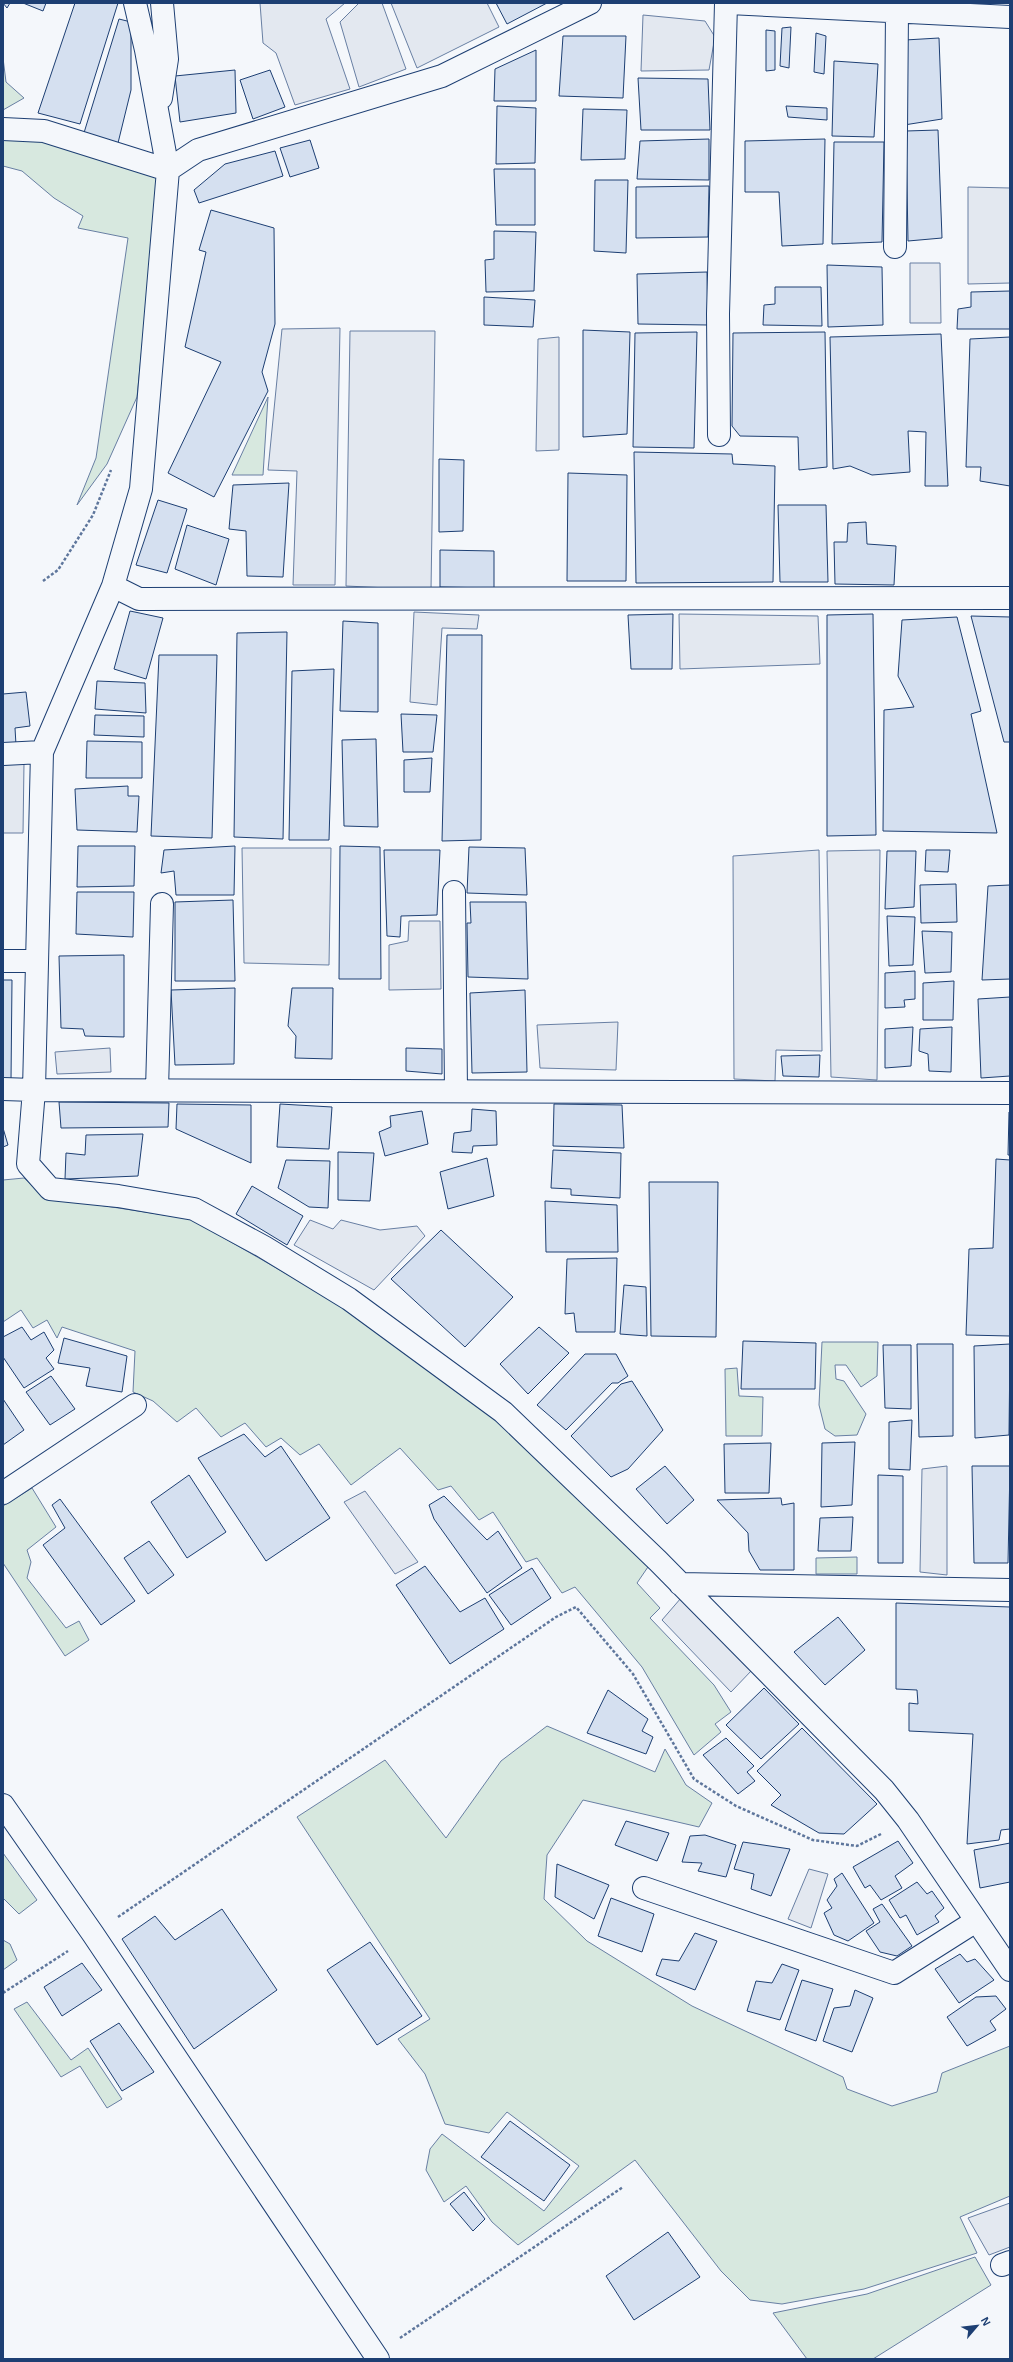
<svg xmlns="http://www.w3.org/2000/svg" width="1013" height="2362" font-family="Helvetica,sans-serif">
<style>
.green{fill:#d7e8df;stroke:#687fa3}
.parking{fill:#e3e8f0;stroke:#687fa3}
.building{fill:#d5e0f0;stroke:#1d3f73}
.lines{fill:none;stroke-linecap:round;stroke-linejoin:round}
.minor-casing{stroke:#1d3f73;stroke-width:24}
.path{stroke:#5e769c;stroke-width:2.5;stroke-dasharray:3 2;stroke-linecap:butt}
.minor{stroke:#f4f7fb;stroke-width:22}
</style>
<rect width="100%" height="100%" fill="#f4f7fb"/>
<!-- green -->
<path class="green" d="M3,58l3,24 18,16 -21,12z
M3,137l39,2 117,38 -22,220 -30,67 -30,41 19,-47 32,-220 -50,-10 5,-12 -29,-18 -32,-27 -19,-5z
M268,397l-5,78h-31z
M24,1178l22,19 145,22 155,89 163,121 141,135 -13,19 23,25 -10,10 64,67 17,27 -16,12 6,8 -27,23 -52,-88 -67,-80 -13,6 -25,-35 -11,4 -33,-50 -14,8 -28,-34 -13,4 -38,-42 -49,37 -32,-41 -19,11 -19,-17 -15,9 -21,-24 -24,14 -25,-29 -19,14 -24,-21 -20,-9 2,-41 -73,-24 -5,11 -10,-18 -14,8 -12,-18 -18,12v-142z
M822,1342h56l-1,34 -16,11 -15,-22h-11l1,14 8,2 22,33 -9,21 -22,1 -10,-7 -6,-24z
M737,1368l2,28 24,1 -1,39h-36l-1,-67z
M32,1488l24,39 -29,23 4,12 -4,16 39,50 13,-7 10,19 -24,16 -62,-93v-57z
M857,1557v17h-41v-16z
M547,1726l108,46 10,-23 21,36 26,18 -13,24 -116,-27 -36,55 -3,44 43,42 105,65 151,71 4,12 45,17 45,-14 5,-19 68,-27v150l-50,21 17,36 -113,36 -82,15 -32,-4 -29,-29 -86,-111 -117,85 -26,-23 -26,-36 -22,16 -18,-32 4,-21 12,-15 102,77 35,-45 -72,-54 -18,21 -44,-9 -20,-50 -27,-35 32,-20 -133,-202 88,-57 61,78 55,-77z
M3,1853l34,47 -18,14 -16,-16z
M3,1940l7,4 7,16 -14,10z
M27,2002l44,58 17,-12 34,51 -15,9 -27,-42 -19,11 -47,-68z
M975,2257l16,28 -118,74h-66l-34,-46 94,-19z"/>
<!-- parking -->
<path class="parking" d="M260,3h85l-19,16 24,70 -55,16 -19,-52 -13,-10z
M359,3h23l24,66 -47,18 -19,-65z
M391,3h96l12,24 -82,41z
M643,15l62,6 10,16 -6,33 -68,1z
M968,187l42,1v95l-42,1z
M910,263h30l1,60h-31z
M340,328l-5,257h-42l4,-114 -29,-1 14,-141z
M350,331h85l-4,259 -85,-4z
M559,337v113l-23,1 2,-112z
M414,612l65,3 -2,14 -35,-1 -5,77 -27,-3z
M679,614l139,2 2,48 -140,5z
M24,763l-1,70h-20v-68z
M242,848h89l-2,117 -85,-2z
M819,850l3,201 -46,-1 -1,31 -41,-2 -1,-223z
M880,850l-3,230 -46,-3 -4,-226z
M409,921h31l1,68 -52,1v-45l19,-4z
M618,1022l-2,48 -76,-2 -3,-43z
M110,1048l1,24 -54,2 -2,-22z
M310,1220l23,9 8,-9 39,10 37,-4 8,10 -51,54 -80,-45z
M947,1466v109l-27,-3 2,-103z
M365,1491l53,71 -23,12 -51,-72z
M681,1598l71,72 -21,22 -69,-72z
M809,1869l19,5 -17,54 -23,-9z
M1010,2203v44l-21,8 -21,-37z"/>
<!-- building -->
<path class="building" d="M3,3h7l-3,5z
M23,3h23l-3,8z
M75,3h43l-38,121 -42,-11z
M496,3h51l-40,21z
M119,19l12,3v68l-13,53 -35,-7z
M791,27l-2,41 -9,-2 2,-38z
M766,30l9,1v39l-9,1z
M816,33l10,3 -2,38 -10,-2z
M563,36h63l-3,62 -64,-2z
M939,38l3,81 -38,6 1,-85z
M536,50v51h-42l1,-32z
M834,61l44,3 -4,73 -42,-1z
M235,70l1,43 -56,9 -5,-46z
M270,70l15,37 -32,12 -13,-39z
M638,78l70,1 2,51h-69z
M497,106l39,2 -1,55 -39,1z
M786,106l41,2v12l-39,-3z
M583,109l44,1 -2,49 -44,1z
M938,130l4,108 -34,3 -2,-110z
M709,139v41l-72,-1 3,-38z
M825,139l-2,105 -41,2 -3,-54h-34v-51z
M310,140l9,28 -29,9 -10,-29z
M834,142h50l-2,100 -50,2z
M275,151l8,25 -84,27 -5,-13 31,-26z
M494,169h41v56h-39z
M595,180h33l-2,73 -32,-2z
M709,186l-1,51 -72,1v-51z
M211,210l63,18 1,96 -13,48 6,19 -54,106 -46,-24 53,-111 -36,-15 21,-95 -7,-2z
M494,231l42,1 -2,59 -48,1 -1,-32 9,-1z
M827,265l55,2 1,58 -55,2z
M707,272l1,53 -70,-1 -1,-50z
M775,287h46l1,39 -59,-1 1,-20 11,-1z
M1010,291v38h-53l1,-20 13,-2v-15z
M484,297l51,3 -2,27 -49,-2z
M583,330l47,2 -3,102 -44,3z
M697,332l-3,116 -61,-1 2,-114z
M825,332l2,135 -28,3 -1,-33 -58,-1 -8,-10 1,-93z
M941,334l7,152h-23l1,-54 -18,-1 2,41 -38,3 -22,-9 -17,3 -3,-132z
M1010,337v149l-30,-5 1,-14h-15l4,-128z
M634,452l98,2 1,10 42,2 -2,116 -137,1z
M439,459l25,1 -1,71 -24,1z
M568,473l59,2 -1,106h-59z
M289,483l-6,94 -36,-1 -1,-45 -17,-2 4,-44z
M158,500l29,9 -20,64 -31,-8z
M778,505h48l2,77h-48z
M866,522l1,22 29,2 -2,39 -59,-1 -1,-42h13l1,-19z
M187,525l42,14 -13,46 -41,-16z
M440,550l54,1v37l-54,-1z
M130,611l33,7 -17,61 -32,-10z
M673,614l-1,55h-41l-3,-54z
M873,614l3,221 -49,1v-221z
M971,616l39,1v125h-6z
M957,617l24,94 -10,3 26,119 -114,-2 1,-121 30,-3 -16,-31 4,-56z
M343,621l35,2v89l-38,-1z
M287,632l-4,207 -49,-2 3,-204z
M447,635h35l-1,205 -39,1z
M159,655h58l-5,183 -61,-2z
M334,669l-5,171h-40l3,-169z
M97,681l48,2 1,30 -51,-4z
M26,692l4,34 -15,2 1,17 -13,1v-52z
M401,714l36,1 -4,37h-30z
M95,715l49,1v21l-50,-2z
M376,739l2,88 -34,-1 -2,-86z
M87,741l55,1v36h-56z
M432,758l-2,34h-26v-32z
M128,786v10h11l-2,36 -60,-2 -2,-41z
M78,846h57l-1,40 -57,1z
M235,846l-1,49h-58l-2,-24 -13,2 3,-23z
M340,846l40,1 1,132h-42z
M469,847l56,1 2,47 -60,-2z
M384,850h56l-3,65 -36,1 -1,21 -13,-1z
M926,850h24l-2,22 -23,-1z
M887,851h29l-2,56 -29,2z
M956,884l1,38 -36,1 -1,-38z
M1010,885v94l-28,1 6,-94z
M77,892h57l-1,45 -57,-3z
M233,900l2,81h-60v-79z
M470,902h56l2,77 -60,-2 -1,-54h4z
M887,916l28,1 -2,48 -24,1z
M922,931l30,1 -1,40 -26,1z
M124,955v82l-39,-1 -2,-7 -22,-1 -2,-72z
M915,971v28l-11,1 1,7 -20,1v-35z
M3,980h9l-1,101 -8,-1z
M954,981l-1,39h-30v-37z
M235,988l-1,76 -59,1 -4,-75z
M292,988h41l-1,71 -37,-1 1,-22 -8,-10z
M525,990l2,82 -55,1 -2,-80z
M1010,997v79l-29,2 -3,-79z
M913,1027l-2,39 -26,2v-39z
M952,1027l-1,45 -22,-1 -1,-17 -9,-3 1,-22z
M406,1048l36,1v25l-36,-3z
M820,1055l-1,22 -36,-1 -2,-20z
M59,1102l110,1 -1,24 -107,1z
M177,1104l74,1v58l-75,-34z
M280,1104l52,3 -3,42 -52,-2z
M554,1104l68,1 2,43 -71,-2z
M472,1109l24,2 1,34 -24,1 -1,7 -20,-1 2,-19 17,-2z
M422,1111l6,33 -43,12 -6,-24 12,-5 -1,-11z
M1009,1112h1v43h-2z
M3,1128l5,17 -5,2z
M143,1134l-5,42 -73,3 1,-26 19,2 1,-20z
M553,1150l68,3 -1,45 -49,-3v-6l-20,-1z
M338,1152l36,1 -4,48 -32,-1z
M487,1158l7,38 -46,13 -8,-37z
M996,1159l14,1v176l-44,-1 3,-86 24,-1z
M286,1160l44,1 -2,47 -19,-1 -31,-19z
M649,1182h69l-2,155 -65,-1z
M252,1186l51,30 -16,29 -51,-31z
M545,1201l72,4 1,47h-72z
M441,1230l72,67 -48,50 -74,-68z
M617,1258l-2,74h-39l-2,-19 -9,1 2,-55z
M624,1285l22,2 1,49 -27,-2z
M22,1327l9,13 13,-8 10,18 -8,8 8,11 -30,19 -21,-31v-20z
M539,1327l30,26 -41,41 -28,-30z
M64,1338l63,18 -5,36 -36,-6 4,-18 -32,-5z
M743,1341l73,2 -1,46h-74z
M917,1344h36v92l-34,1z
M1010,1344l-1,91 -34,3 -1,-92z
M883,1345h28v64l-26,-1z
M585,1354h31l12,22 -10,7h-6l-46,47 -29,-25z
M51,1376l24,33 -25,16 -24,-33z
M632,1381l31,49 -35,39 -17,8 -40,-41 50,-52z
M3,1399l21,31 -21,15z
M912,1420l-2,50 -21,-1v-47z
M244,1434l21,23 16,-11 49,72 -64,43 -68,-103z
M855,1442l-3,63 -31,2 1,-64z
M771,1443l-2,50h-44l-1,-49z
M665,1466l29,34 -27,24 -31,-35z
M972,1466h38l-2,97h-34z
M189,1475l37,57 -39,26 -36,-56z
M878,1475l25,1v87h-25z
M444,1496l43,44 11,-9 24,37 -35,25 -53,-74 -5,-14z
M781,1498l1,7 12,-2v67h-34l-11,-19 -1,-18 -31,-33z
M60,1499l75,102 -34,24 -58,-80 22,-17 -13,-23z
M853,1517l-2,34h-33l2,-33z
M149,1541l25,34 -26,19 -24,-36z
M425,1566l35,46 25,-14 19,31 -54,35 -54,-79z
M532,1568l19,30 -40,27 -22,-30z
M896,1603l114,4v222l-9,1 -2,10 -32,4 6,-110 -64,-3v-28l9,1 -1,-14 -21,-1z
M838,1617l27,33 -40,35 -31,-33z
M764,1688l35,36 -38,35 -35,-34z
M608,1690l40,29 -6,12 11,6 -7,17 -59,-21z
M802,1728l75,76 -33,30 -25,-1 -48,-28 10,-10 -24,-24z
M726,1738l28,28 -7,6 8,9 -17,13 -35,-39z
M626,1821l43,12 -12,28 -42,-16z
M705,1835l31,10 -10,32 -28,-6 4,-8 -20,-1 8,-26z
M898,1841l15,22 -18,13 7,12 -21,12 -11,-15 -5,3 -12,-21z
M743,1842l47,7 -19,47 -20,-7 3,-15 -20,-5z
M1010,1843v39l-30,6 -6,-38z
M557,1864l52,21 -15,34 -39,-22z
M842,1873l32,50 -26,18 -14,-6 -10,-22 8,-5 -5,-8 10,-14 -3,-7z
M917,1882l10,12 5,-3 12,17 -9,8 4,6 -22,13 -11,-20 -6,3 -11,-18z
M611,1898l43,16 -12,38 -44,-16z
M882,1904l30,42 -15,10 -17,-4 -14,-21 14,-9 -7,-13z
M222,1909l55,81 -83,59 -72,-110 33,-23 20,24z
M695,1933l22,8 -22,49 -39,-15 6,-16 17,2z
M370,1942l52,74 -45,29 -50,-75z
M960,1954l7,8 8,-3 19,21 -35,23 -24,-34z
M82,1963l20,27 -40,26 -18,-29z
M782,1964l17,6 -19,50 -33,-9 9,-30 16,2z
M802,1980l31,9 -17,52 -31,-11z
M855,1990l18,8 -21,54 -29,-11 11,-33 16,-2z
M996,1996l10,13 -16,12 6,9 -29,16 -20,-29 29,-20z
M119,2023l35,49 -32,19 -32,-50z
M510,2121l60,44 -26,36 -63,-44z
M464,2192l21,27 -12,12 -23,-27z
M668,2232l32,45 -66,43 -28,-44z"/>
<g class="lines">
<defs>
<path id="minor" d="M135,3l11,47 22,120 -27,319 -28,97 -71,166 -8,338 976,3
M729,3l281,14
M161,98l6,-39 -5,-56
M3,129l41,2 124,39 30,-20 244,-74 148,-73
M895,247l2,-235
M719,435l-1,-121 8,-311
M113,586l26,13 871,-1
M3,754l39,-2
M454,892l2,199
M3,961h33
M3,1089l31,1 -6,74 22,25 68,7 76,13 70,38 85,52 154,113 155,149 226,229 24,30 102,150
M157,1090l5,-186
M3,1493l132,-88
M680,1584l330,6
M3,1805l90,129 285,425
M644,1888l250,85 82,-52
M1002,2265l8,-3"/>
</defs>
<!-- minor casing -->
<use href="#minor" class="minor-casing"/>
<!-- path -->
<path class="path" d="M43,581l15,-11 35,-55 18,-45
M118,1917l438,-300 20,-10 57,67 61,105 42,27 77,34 44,6 24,-12
M3,1993l65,-42
M400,2338l223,-151"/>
<!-- minor -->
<use href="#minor" class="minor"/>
</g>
<!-- border -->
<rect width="1013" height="2362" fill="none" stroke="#1d3f73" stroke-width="8"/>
<!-- north arrow -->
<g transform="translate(977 2326) rotate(62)" stroke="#f4f7fb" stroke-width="3" paint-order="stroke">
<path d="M0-3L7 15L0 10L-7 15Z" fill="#1d3f73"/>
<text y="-6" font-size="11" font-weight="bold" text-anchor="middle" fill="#1d3f73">N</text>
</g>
</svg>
